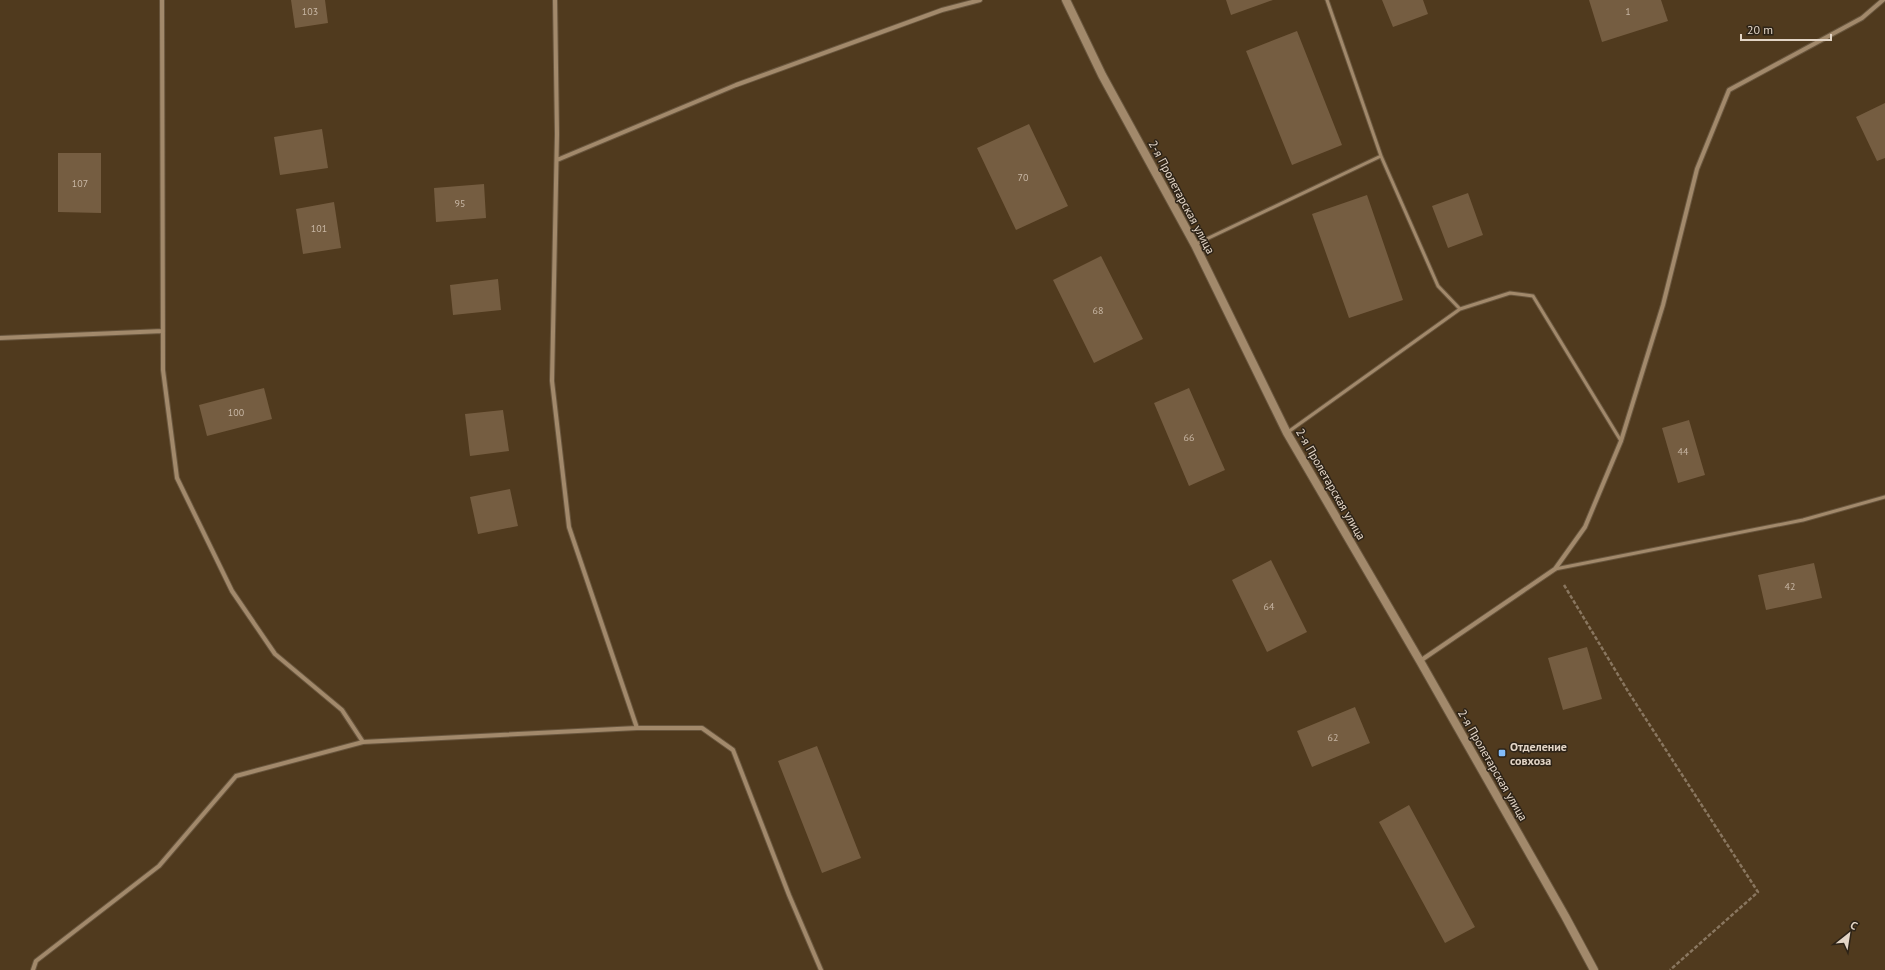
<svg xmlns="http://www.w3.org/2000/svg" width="1885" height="970" font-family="'PT Sans',sans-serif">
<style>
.building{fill:#755d41}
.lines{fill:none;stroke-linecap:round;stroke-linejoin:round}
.service-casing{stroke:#69563e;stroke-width:5}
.minor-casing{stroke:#69563e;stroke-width:6}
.secondary-casing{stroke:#69563e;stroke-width:10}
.path{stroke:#89765f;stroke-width:2.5;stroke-dasharray:4 2;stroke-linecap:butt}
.service{stroke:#a2896b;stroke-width:3}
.minor{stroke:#a2896b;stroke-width:4}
.secondary{stroke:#a2896b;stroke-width:8}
.poi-dot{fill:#82bcfa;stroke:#2d2317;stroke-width:1.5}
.labels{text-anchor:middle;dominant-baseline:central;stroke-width:3;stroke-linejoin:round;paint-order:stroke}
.number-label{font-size:10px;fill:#c8b7a5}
.street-label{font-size:12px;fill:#e3d5c6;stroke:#2d2317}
.poi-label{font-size:12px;font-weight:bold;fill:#e3d5c6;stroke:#2d2317;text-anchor:start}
</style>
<rect width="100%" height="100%" fill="#503a1e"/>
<!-- building -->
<path class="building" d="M291,0h34l3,23 -33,5z
M1226,0h47l-42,15z
M1382,0h41l5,14 -35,13z
M1589,0h72l7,21 -66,21z
M1297,31l45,114 -50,20 -46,-114z
M1885,103v55l-8,3 -21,-44z
M1029,124l39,82 -52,24 -39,-82z
M322,129l6,39 -48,7 -6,-38z
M58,153h43v60l-43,-1z
M484,184l2,34 -50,4 -2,-34z
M1468,193l15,42 -35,13 -16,-42z
M1367,195l36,105 -54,18 -37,-104z
M334,202l7,46 -38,6 -7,-45z
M1101,256l42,83 -49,24 -41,-83z
M498,279l3,31 -48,5 -3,-30z
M264,388l8,31 -65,17 -8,-31z
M1189,388l36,82 -36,16 -35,-83z
M503,410l6,41 -39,5 -5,-42z
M1689,420l16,55 -27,8 -16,-55z
M510,489l8,37 -40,8 -8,-37z
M1271,560l36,72 -40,20 -35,-72z
M1814,563l8,35 -56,12 -8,-35z
M1587,647l15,52 -39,11 -15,-52z
M1355,707l15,36 -58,24 -15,-36z
M817,746l44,112 -39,15 -44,-112z
M1409,805l66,122 -30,16 -66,-121z"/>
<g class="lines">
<defs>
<path id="service" d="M1327,0l54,156 57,130 22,23
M1196,244l185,-88
M1288,432l172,-123 50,-16 23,3 88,145
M1555,569l248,-49 82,-23"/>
<path id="minor" d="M162,0l1,370 14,108 55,113 43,63 67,56 21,32
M555,0l2,134 -5,247 17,146 68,201
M557,160l179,-75 206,-75 38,-10
M0,338l163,-7
M1420,661l135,-92 30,-42 36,-86 42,-136 34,-136 32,-79 133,-72 21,-18
M33,970l3,-9 123,-95 77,-90 127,-34 274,-14h65l31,22 56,145 32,75"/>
<path id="secondary" d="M1066,0l36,75 93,170 92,188 133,228 145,255 29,54"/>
</defs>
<!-- service casing -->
<use href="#service" class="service-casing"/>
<!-- minor casing -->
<use href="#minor" class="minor-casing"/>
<!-- secondary casing -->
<use href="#secondary" class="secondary-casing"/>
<!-- path -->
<path class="path" d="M1564,585l65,108 129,199 -88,78"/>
<!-- service -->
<use href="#service" class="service"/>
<!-- minor -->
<use href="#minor" class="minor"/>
<!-- secondary -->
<use href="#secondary" class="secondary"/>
</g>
<!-- markers -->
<rect class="poi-dot" x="1498" y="749" width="8" height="8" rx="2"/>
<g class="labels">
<!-- number labels -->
<g class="number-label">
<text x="310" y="11">103</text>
<text x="1628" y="11">1</text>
<text x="1023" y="177">70</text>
<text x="80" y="183">107</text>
<text x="460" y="203">95</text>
<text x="319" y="228">101</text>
<text x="1098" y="310">68</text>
<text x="236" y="412">100</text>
<text x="1189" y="437">66</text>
<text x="1683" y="451">44</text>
<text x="1790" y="586">42</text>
<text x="1269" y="606">64</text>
<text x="1333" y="737">62</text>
</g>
<!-- street labels -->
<g class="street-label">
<text transform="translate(1182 197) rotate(62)">2-я Пролетарская улица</text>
<text transform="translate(1331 484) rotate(60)">2-я Пролетарская улица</text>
<text transform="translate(1493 765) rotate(60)">2-я Пролетарская улица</text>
</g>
<!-- poi labels -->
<g class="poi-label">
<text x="1510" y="746">Отделение<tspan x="1510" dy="14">совхоза</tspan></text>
</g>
</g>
<!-- north arrow -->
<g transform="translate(1849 934) rotate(30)" stroke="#2d2317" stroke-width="3" paint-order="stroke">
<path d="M0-3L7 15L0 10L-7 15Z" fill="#e3d5c6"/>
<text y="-6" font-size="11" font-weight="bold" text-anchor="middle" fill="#e3d5c6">С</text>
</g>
<!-- scale -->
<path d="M1741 34v6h90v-6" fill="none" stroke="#e3d5c6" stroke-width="2"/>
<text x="1747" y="34" font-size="12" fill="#e3d5c6" stroke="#2d2317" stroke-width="3" paint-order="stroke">20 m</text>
</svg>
